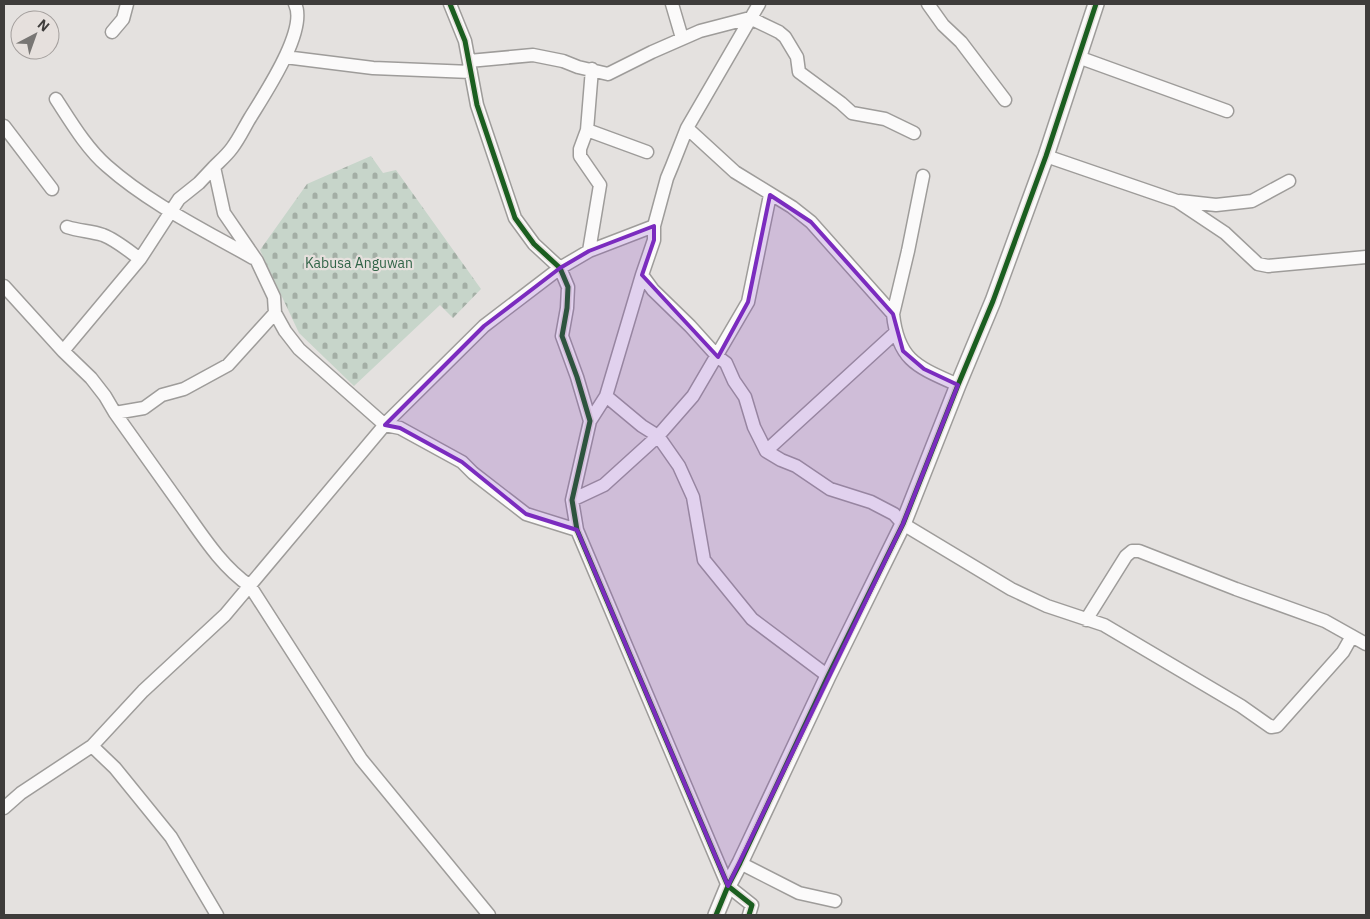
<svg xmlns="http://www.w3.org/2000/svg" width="1370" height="919" font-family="'IBM Plex Sans',sans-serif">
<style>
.cemetery{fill:url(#cemetery-stones)}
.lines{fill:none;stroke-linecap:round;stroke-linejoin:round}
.minor-casing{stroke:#9e9c9a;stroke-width:15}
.tertiary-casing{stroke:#9e9c9a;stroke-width:18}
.minor{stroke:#fbfafa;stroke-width:12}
.tertiary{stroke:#fbfafa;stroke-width:15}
.cycleway-casing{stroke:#e6e0dd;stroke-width:8}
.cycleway{stroke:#1b5e20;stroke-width:5}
.marked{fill:#7b2cbf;fill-opacity:0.2;stroke:#7b2cbf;stroke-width:4;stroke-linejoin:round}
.labels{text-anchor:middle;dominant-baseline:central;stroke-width:4.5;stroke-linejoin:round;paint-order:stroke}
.park-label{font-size:14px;fill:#316447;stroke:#e6e0dd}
</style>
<defs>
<pattern id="cemetery-stones" width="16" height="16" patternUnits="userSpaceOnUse" patternTransform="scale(1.25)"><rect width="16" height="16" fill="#c7d5ca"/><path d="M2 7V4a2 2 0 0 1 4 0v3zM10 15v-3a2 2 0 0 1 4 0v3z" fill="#a3aea5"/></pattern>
</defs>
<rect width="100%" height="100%" fill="#e4e1df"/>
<!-- cemetery -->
<path class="cemetery" d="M371,156l12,17 13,-3 85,119 -28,29 -13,-13 -86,81 -55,-53 -39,-83 47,-66z"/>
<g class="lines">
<defs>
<path id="minor" d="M295,4c13,26 -31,91 -45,114 -6,10 -11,21 -18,30 -5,7 -12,13 -18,19l10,46 33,48 17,36 1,16 10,18 14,18 86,76 15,3 62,34 11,11 53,41 51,16
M450,4l15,37 12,64 38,113 19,26 26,24 8,19 -1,21 -5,28 15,41 13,44 -18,79 5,30 151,356 24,19 -3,10
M672,4l10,34
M928,4l15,21 18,17 44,58
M112,32l11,-13 4,-15
M285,57l88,11 98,4
M1078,57l149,54
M469,61l64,-6 30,6 15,6 30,7 44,-22 48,-21 50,-13 29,14 6,5 12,20 2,15 42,31 11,10 33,6 29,14
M56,99c15,23 31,50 51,67 43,38 97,64 146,92
M4,126l48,63
M687,128l48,44 57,35 19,15 82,92c5,47 25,53 65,71
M587,130l60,22
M1046,156l131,45 48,32 33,31 10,2 98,-9
M1180,201l36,4 36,-4 37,-20
M67,227c12,4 24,4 36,8 13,5 26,16 37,24
M589,251l11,-66 -20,-29v-7l7,-19 5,-61
M642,275l11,15 37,36 28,31 8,6 8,18 11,16 9,30 12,24 15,9 15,6 34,23 41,13 23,12 9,10 108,65 36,17 57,19 137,81 30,21 6,-1 66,-74 9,-16
M4,286l59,65 28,27 14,18 10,17c23,32 45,63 67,94 20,28 39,59 68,79l111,173 128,156
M893,314l15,-63 15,-75
M63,351l77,-92 39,-60 20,-16 15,-16
M606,396l36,30 16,10 21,30 14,31 11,63 48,59 76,57
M115,413l29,-5 18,-13 22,-6 44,-24 47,-52
M590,421l16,-25 36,-121 12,-35v-14l13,-48 5,-12 15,-38 72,-124
M766,451l129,-118
M572,500l32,-15 54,-49 35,-40 55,-94 22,-107
M1086,620l40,-64 6,-5h7l97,38 89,32 41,23
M92,746l23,22 56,69 46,78
M4,808l17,-15 71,-47 51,-55 82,-76 163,-194 96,-95 76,-58 29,-17 65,-25
M740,863l59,30 36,8"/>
<path id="tertiary" d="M716,915l12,-29 12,-23 88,-187 75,-152 55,-139 35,-84 53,-145 50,-152"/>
</defs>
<!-- minor casing -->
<use href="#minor" class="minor-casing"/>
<!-- tertiary casing -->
<use href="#tertiary" class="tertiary-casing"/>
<!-- minor -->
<use href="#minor" class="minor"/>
<!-- tertiary -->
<use href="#tertiary" class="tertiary"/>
<defs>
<path id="cycleway" d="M450,4l15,37 12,64 38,113 19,26 26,24 8,19 -1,21 -5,28 15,41 13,44 -18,79 5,30 151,356 24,19 -3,10
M716,915l12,-29 12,-23 88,-187 75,-152 55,-139 35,-84 53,-145 50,-152"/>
</defs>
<!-- cycleway casing -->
<use href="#cycleway" class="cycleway-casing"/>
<!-- cycleway -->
<use href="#cycleway" class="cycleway"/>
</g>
<!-- marked area -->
<path class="marked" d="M770,195l41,27 82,92 10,37 21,18 34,16 -55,139 -175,362 -151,-356 -51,-16 -64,-52 -62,-34 -15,-3 99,-99 76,-58 29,-17 65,-25v14l-12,35 76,82 30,-55z"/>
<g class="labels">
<!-- park labels -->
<g class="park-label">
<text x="359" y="263">Kabusa Anguwan</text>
</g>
</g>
<!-- border -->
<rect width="1370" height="919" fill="none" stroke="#3e3c3b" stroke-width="10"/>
<!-- north arrow -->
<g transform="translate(35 35) rotate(41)"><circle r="24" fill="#e6e0dd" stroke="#a39e9c"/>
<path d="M0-4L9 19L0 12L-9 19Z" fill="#787674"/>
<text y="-8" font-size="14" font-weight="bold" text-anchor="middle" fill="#3e3c3b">N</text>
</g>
</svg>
